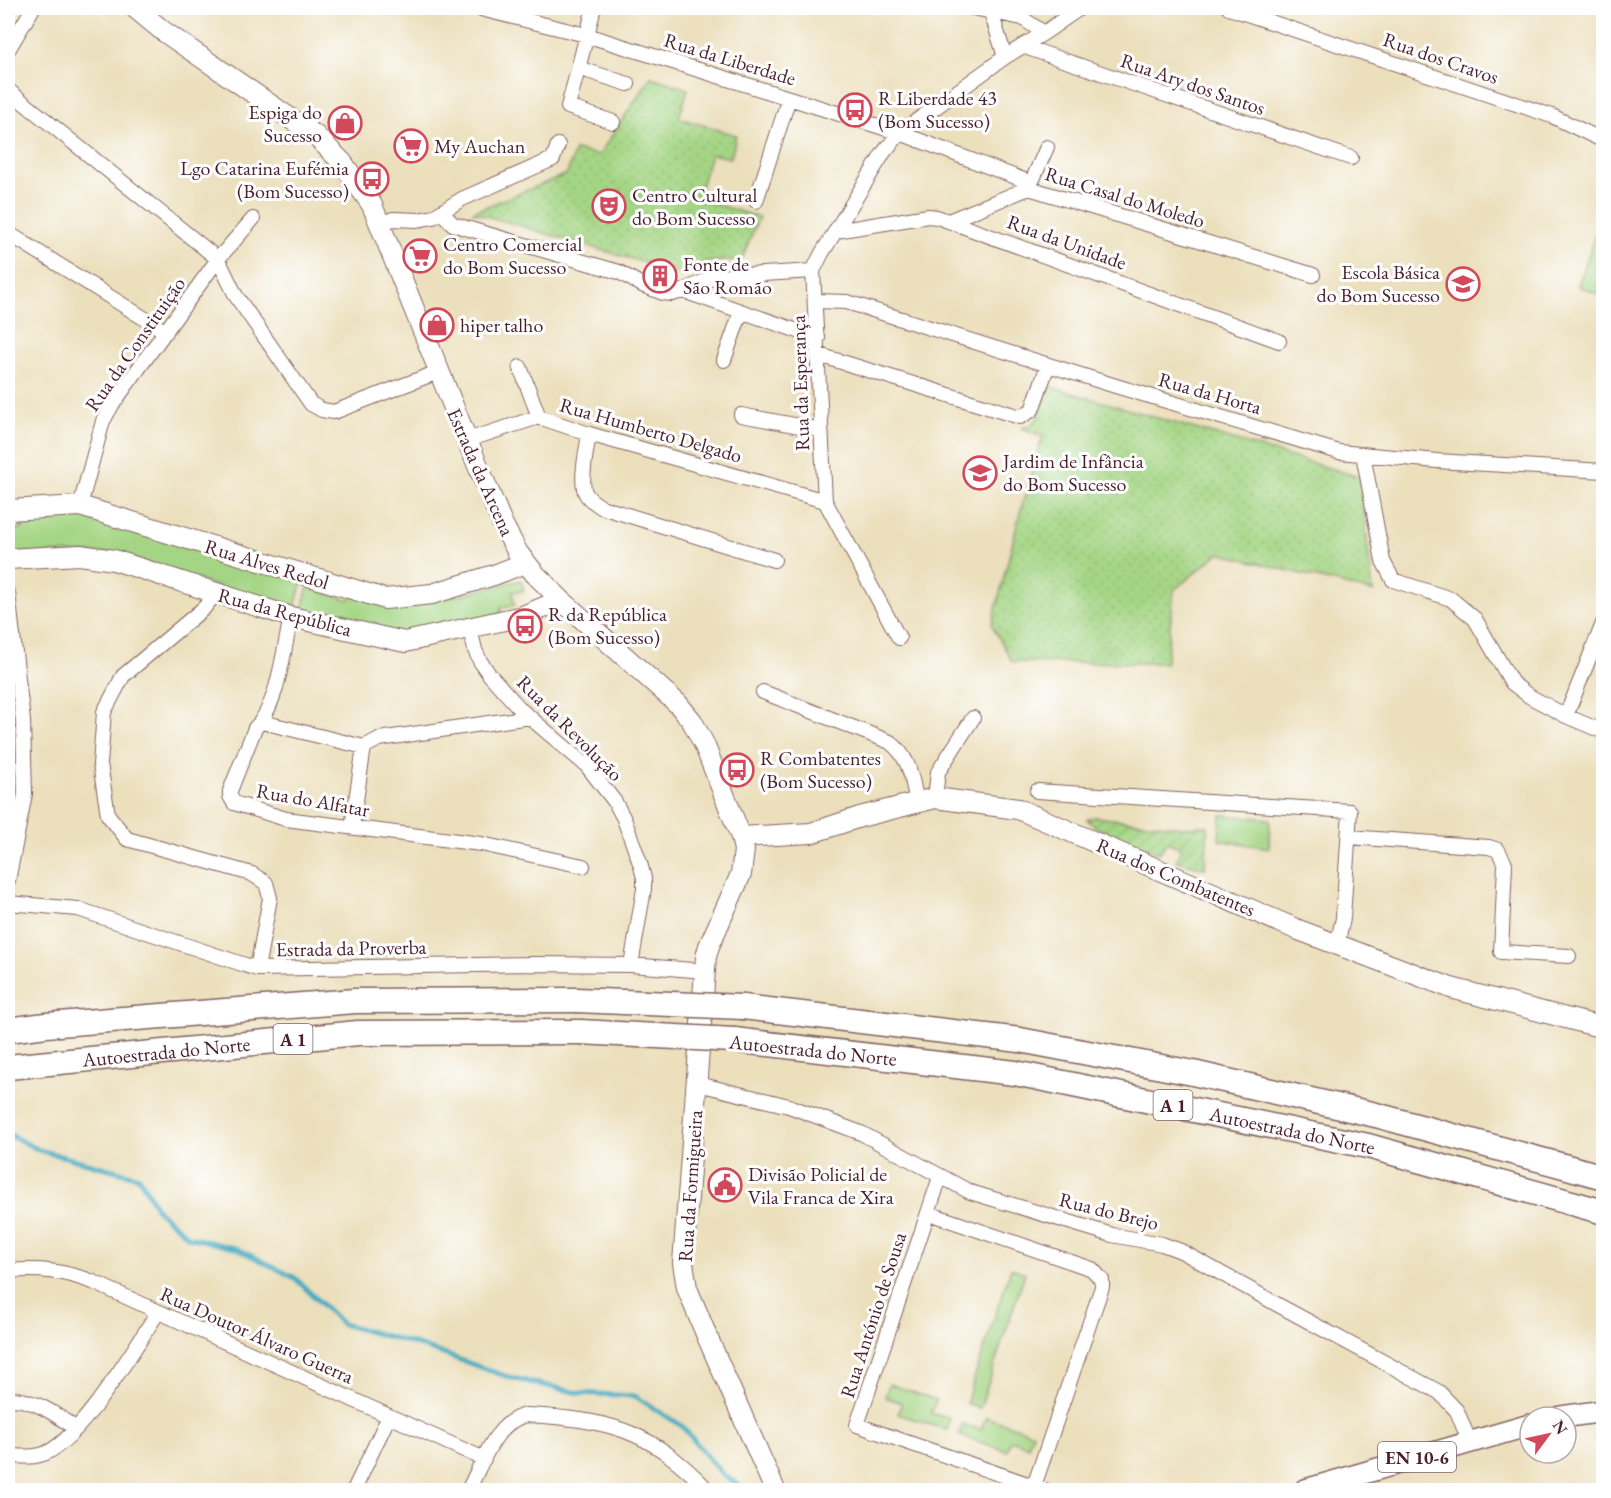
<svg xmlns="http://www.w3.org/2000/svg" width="1611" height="1498" font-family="'EB Garamond',serif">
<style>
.grass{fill:#a4d584;stroke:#777a58;stroke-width:1.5}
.park{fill:url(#park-dots);stroke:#777a58;stroke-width:1.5}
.garden{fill:url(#garden-furrows);stroke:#777a58;stroke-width:1.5}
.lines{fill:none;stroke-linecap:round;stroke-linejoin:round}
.stream{stroke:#42abc1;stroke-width:5}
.street-casing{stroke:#82625e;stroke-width:16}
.secondary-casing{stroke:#82625e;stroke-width:22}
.primary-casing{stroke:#82625e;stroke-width:24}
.highway-casing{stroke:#82625e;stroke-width:27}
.street{stroke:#fff;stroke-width:14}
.secondary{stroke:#fff;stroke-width:20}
.primary{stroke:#fff;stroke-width:21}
.highway{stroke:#fff;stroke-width:24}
.highway-bridge-casing{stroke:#82625e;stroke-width:27;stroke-linecap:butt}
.highway-bridge{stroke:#fff;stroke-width:24}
.labels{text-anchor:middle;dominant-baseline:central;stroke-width:6;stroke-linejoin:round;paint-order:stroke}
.shield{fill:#fff;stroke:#80626b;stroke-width:1.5}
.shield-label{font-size:18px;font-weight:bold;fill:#4a1f2b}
.street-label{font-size:20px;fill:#4a1f2b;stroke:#fff}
.poi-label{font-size:20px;fill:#4a1f2b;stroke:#fff;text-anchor:start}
</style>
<defs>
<pattern id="park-dots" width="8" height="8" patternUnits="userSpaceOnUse" patternTransform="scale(1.5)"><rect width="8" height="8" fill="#a4d584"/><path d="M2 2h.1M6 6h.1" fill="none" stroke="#8fb672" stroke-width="1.8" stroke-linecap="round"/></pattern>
<pattern id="garden-furrows" width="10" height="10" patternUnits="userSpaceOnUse" patternTransform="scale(1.5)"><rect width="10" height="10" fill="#a4d584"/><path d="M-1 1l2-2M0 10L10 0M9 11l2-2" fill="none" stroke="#8fb672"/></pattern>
</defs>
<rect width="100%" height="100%" fill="#fff"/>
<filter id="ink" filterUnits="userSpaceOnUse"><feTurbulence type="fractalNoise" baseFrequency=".0167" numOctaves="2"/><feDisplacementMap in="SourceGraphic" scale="12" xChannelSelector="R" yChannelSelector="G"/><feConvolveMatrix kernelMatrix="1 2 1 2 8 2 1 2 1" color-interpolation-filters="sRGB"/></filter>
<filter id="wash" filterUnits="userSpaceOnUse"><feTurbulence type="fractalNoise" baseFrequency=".008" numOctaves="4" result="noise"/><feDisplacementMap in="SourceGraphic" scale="24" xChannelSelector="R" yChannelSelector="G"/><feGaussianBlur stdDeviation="1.35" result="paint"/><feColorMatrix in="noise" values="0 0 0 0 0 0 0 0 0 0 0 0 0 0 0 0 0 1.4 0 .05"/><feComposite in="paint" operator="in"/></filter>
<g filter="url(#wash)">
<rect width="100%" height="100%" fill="#ebdfbc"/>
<!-- grass -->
<path class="grass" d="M1600,221l4,2 -1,73 -25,-10z
M23,513l74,4 205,65 -8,28 -182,-57h-104v-23l14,-1z
M521,580l3,11 -12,1 3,13 -14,2v7l-99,21 -101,-23 7,-25 41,13 4,-5 104,1z
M1221,815l49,4 -1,29 -50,-8z
M1011,1268l14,5 -45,135 -14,-5z
M889,1384l47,16 -5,13 19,6 -3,11 -49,-16 4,-11 -17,-6z
M986,1417l47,16 -5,13 -17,-6 -4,11 -48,-16 4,-11 18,6z"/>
<!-- park -->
<path class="park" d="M651,77l37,12 -9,29 57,17 -5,23 -20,-4 -14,45 62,18 -17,42 -34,3 -29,11 -206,-61 94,-38 8,-24 24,5z
M1048,386l312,91 13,115 -154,-39 -45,37 -8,73 -154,-1 -20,-37 30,-120 21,-69 -22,-8c21,-3 22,-24 27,-42z"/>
<!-- garden -->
<path class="garden" d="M1095,817l88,10 25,-1 -3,42 -29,-7 5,-13 -14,-6 -8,11 -64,-26 -8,-8z"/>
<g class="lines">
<!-- stream -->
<path class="stream" d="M8,1134l31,16 100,27 19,34 31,26 49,12 57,29 47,46 76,21 90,32 71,16 56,3 47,30 40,48 24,16"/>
</g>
</g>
<g filter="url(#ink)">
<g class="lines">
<defs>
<path id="street" d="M477,8l109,27 203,63 111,35 129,49v6l284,87
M594,8l-26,99 45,15
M973,8l49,10 22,15
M1229,8l323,108 52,25
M991,12l14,45
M1022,46l329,112
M8,50l25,-42
M578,68l50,16
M8,90l210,169 18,37 75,108 11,6 12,2 104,-40
M756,201l33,-103
M441,212l12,12 13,4 153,44 23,13 21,8 9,1 11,-3 135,47
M951,220l78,-32 18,-41
M380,224l13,-5 25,1 15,-3 29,-18 91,-40 5,-14
M836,231l92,-15 9,1 342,124
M8,233l158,99
M683,291l31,-14 99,-6
M816,301l31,1 272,85 220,65 98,9 167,10
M819,355l201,62 12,-7 16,-45
M724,360l17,-48
M520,367l19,50
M741,415l80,15
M589,434c-2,14 -10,49 -3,60 3,6 10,9 15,13l173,53
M467,440l72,-23 50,17 236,67
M1363,454l20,107 10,19 58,19 24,20 37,64 17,13 37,20 38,16
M80,506l23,-85 9,-16 106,-146 35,-40
M8,593l15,128 2,73 -17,87
M216,593l-12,15 -81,68 -19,36 -4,52 8,51 19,24 125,35 14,9 4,15 -13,71
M291,617c-7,30 -13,90 -36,111l-25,63v5l4,7 52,16 195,25 102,22
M470,628l5,22 5,11 9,13 32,36 66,56 28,36 9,17 16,44 4,15v11l-13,76
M899,638l-74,-137 -12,-230 9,-18 62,-101 16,-19 105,-76 39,-24 36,-25
M763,692l127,50c21,17 21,35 27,60
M1566,716l38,-95
M262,722l102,25 15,-8 151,-22
M1037,791l313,20 -7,107 -6,27
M935,798l3,-26 35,-54
M352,827l12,-80
M1349,837l140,10 9,3 7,14 -4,88 68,4
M8,903l70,6 179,60 277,-5 97,1 74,6
M698,1084l91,22 72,27 109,59 142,43 50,9 19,7 99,55 159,86 18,19 13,32
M940,1177l-83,248 188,65
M928,1213l164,56 10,11v7l-68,199
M8,1271c31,-3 56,0 85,11l391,177
M8,1399c25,-1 48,15 68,30
M8,1456c10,0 22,2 32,-1 37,-8 96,-110 118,-143
M354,1490l35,-74
M468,1490c14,-25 27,-70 59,-75 83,5 122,14 181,75"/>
<path id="secondary" d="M135,8l28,23 153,105 26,26 30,43 95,235 36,85 15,28 17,21 26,26 117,104 14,17 12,23 37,93 3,13 -3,24 -32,72 -3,11 -23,306 4,25 19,46 69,156
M8,510l72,-4 305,93 47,-5 62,-19 31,-12
M8,559l72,-4 34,5 177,57 114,25 118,-26 38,-16
M741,837l70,-4 49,-16 75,-19 83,11 278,120 155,59 153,40"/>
<path id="primary" d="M1561,1417l43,-6
M1305,1490l225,-65"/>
<g id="highway">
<path d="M743,1007l277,33 173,33 183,42 228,62"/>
<path d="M8,1030l38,-5 309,-24 221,-1"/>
<path id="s1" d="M734,1040l281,33 353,73 236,66"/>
<path id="s2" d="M8,1067l350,-34 222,-1"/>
</g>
</defs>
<!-- street casing -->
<use href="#street" class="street-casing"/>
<!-- secondary casing -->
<use href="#secondary" class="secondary-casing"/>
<!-- primary casing -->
<use href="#primary" class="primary-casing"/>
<!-- highway casing -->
<use href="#highway" class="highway-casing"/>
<!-- street -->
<use href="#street" class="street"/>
<!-- secondary -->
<use href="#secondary" class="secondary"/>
<!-- primary -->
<use href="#primary" class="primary"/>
<!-- highway -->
<use href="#highway" class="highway"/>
<defs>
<path id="highway-bridge" d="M576,1000l167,7
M580,1032l154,8"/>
</defs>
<!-- highway-bridge casing -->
<use href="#highway-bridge" class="highway-bridge-casing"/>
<!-- highway-bridge -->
<use href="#highway-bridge" class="highway-bridge"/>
</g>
</g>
<!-- icons -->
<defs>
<symbol id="bus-ring" viewBox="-11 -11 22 22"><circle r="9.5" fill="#fff" stroke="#d1495b" stroke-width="1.5"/><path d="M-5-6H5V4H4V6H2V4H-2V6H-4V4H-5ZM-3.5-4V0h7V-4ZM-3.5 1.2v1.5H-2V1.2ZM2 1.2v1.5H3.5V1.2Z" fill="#d1495b"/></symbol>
<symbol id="shop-ring" viewBox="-11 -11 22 22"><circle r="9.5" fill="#fff" stroke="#d1495b" stroke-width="1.5"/><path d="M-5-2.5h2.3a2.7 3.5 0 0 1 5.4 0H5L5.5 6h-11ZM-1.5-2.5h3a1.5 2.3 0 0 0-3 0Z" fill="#d1495b"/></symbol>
<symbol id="supermarket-ring" viewBox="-11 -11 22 22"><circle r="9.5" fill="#fff" stroke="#d1495b" stroke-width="1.5"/><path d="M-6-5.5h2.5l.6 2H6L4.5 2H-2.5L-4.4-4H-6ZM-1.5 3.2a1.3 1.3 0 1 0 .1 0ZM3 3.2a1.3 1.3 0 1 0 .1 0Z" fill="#d1495b"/></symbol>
<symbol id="theatre-ring" viewBox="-11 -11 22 22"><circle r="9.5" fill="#fff" stroke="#d1495b" stroke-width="1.5"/><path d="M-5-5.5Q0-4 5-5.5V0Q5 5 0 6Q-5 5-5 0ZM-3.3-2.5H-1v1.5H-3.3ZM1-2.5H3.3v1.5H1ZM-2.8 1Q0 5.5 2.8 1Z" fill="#d1495b"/></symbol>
<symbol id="building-ring" viewBox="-11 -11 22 22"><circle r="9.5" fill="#fff" stroke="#d1495b" stroke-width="1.5"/><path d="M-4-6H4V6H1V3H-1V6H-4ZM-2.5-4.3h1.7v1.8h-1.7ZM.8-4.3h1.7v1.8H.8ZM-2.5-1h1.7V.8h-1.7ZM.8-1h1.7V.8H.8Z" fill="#d1495b"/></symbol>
<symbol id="school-ring" viewBox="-11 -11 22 22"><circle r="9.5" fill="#fff" stroke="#d1495b" stroke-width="1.5"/><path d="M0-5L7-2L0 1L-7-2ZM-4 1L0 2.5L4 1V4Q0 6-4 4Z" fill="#d1495b"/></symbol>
<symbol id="civic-ring" viewBox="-11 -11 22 22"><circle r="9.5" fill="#fff" stroke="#d1495b" stroke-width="1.5"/><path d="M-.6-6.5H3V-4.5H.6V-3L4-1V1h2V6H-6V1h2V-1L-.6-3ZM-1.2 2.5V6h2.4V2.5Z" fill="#d1495b"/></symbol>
</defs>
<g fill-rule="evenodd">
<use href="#bus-ring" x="836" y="91" width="38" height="38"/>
<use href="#shop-ring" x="326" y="104" width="38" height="38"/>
<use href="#supermarket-ring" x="392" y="127" width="38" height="38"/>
<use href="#bus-ring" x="353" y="160" width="38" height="38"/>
<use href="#theatre-ring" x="590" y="187" width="38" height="38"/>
<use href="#supermarket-ring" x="401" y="237" width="38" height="38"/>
<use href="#building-ring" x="641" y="257" width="38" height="38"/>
<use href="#school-ring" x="1444" y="265" width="38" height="38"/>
<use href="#shop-ring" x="418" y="306" width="38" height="38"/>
<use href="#school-ring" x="961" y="454" width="38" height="38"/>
<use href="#bus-ring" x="506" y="607" width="38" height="38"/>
<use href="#bus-ring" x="718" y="751" width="38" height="38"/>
<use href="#civic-ring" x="706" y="1166" width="38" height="38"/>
</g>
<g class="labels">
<!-- shield labels -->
<g class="shield">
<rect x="273.5" y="1024" width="39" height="30" rx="4.5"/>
<rect x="1153.5" y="1090" width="39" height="30" rx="4.5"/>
<rect x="1378" y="1442" width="78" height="30" rx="4.5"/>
</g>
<g class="shield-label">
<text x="293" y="1039">A 1</text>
<text x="1173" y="1105">A 1</text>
<text x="1417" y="1457">EN 10-6</text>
</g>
<!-- street labels -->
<g class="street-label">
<text transform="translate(1441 58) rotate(19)">Rua dos Cravos</text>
<text transform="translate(730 59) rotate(17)">Rua da Liberdade</text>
<text transform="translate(1193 84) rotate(19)">Rua Ary dos Santos</text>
<text transform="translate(1125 197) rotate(17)">Rua Casal do Moledo</text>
<text transform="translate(1067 242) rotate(20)">Rua da Unidade</text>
<text transform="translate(135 344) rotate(-55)">Rua da Constituição</text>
<text transform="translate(800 383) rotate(-92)">Rua da Esperança</text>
<text transform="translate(1210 393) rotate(16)">Rua da Horta</text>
<text transform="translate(651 430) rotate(16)">Rua Humberto Delgado</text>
<text transform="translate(481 472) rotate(66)">Estrada da Arcena</text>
<text transform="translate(267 564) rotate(17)">Rua Alves Redol</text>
<text transform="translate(285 612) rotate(15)">Rua da República</text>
<text transform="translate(570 728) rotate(45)">Rua da Revolução</text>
<text transform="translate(313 800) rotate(10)">Rua do Alfatar</text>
<text transform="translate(1176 877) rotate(23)">Rua dos Combatentes</text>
<text transform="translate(351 948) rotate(-1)">Estrada da Proverba</text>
<text transform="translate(813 1050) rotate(6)">Autoestrada do Norte</text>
<text stroke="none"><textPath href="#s2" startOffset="159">Autoestrada do Norte</textPath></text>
<text stroke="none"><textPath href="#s1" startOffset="566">Autoestrada do Norte</textPath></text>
<text transform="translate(690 1186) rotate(-86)">Rua da Formigueira</text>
<text transform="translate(1109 1211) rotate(14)">Rua do Brejo</text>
<text transform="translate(873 1315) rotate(-72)">Rua António de Sousa</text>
<text transform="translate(257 1335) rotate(24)">Rua Doutor Álvaro Guerra</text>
</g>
<!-- poi labels -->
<g class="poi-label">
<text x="878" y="98">R Liberdade 43<tspan x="878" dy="23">(Bom Sucesso)</tspan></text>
<text x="322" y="112" text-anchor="end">Espiga do<tspan x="322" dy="23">Sucesso</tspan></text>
<text x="434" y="146">My Auchan</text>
<text x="349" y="168" text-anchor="end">Lgo Catarina Eufémia<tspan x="349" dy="23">(Bom Sucesso)</tspan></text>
<text x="632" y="195">Centro Cultural<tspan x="632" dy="23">do Bom Sucesso</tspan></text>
<text x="443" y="244">Centro Comercial<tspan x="443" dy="23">do Bom Sucesso</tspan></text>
<text x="683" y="264">Fonte de<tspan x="683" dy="23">São Romão</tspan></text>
<text x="1440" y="272" text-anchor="end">Escola Básica<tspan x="1440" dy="23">do Bom Sucesso</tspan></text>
<text x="460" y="325">hiper talho</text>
<text x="1003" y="461">Jardim de Infância<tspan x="1003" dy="23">do Bom Sucesso</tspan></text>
<text x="548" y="614">R da República<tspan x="548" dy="23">(Bom Sucesso)</tspan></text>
<text x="760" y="758">R Combatentes<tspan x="760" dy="23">(Bom Sucesso)</tspan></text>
<text x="748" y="1174">Divisão Policial de<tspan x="748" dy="23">Vila Franca de Xira</tspan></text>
</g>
</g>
<!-- margin -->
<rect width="1611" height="1498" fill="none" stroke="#fff" stroke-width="30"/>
<!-- north arrow -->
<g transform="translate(1548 1435) rotate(57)"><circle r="28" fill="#ffffff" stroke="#b7a5aa" stroke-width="1.5"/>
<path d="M0-4.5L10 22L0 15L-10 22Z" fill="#d1495b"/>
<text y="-9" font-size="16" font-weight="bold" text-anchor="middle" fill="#4a1f2b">N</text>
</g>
</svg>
